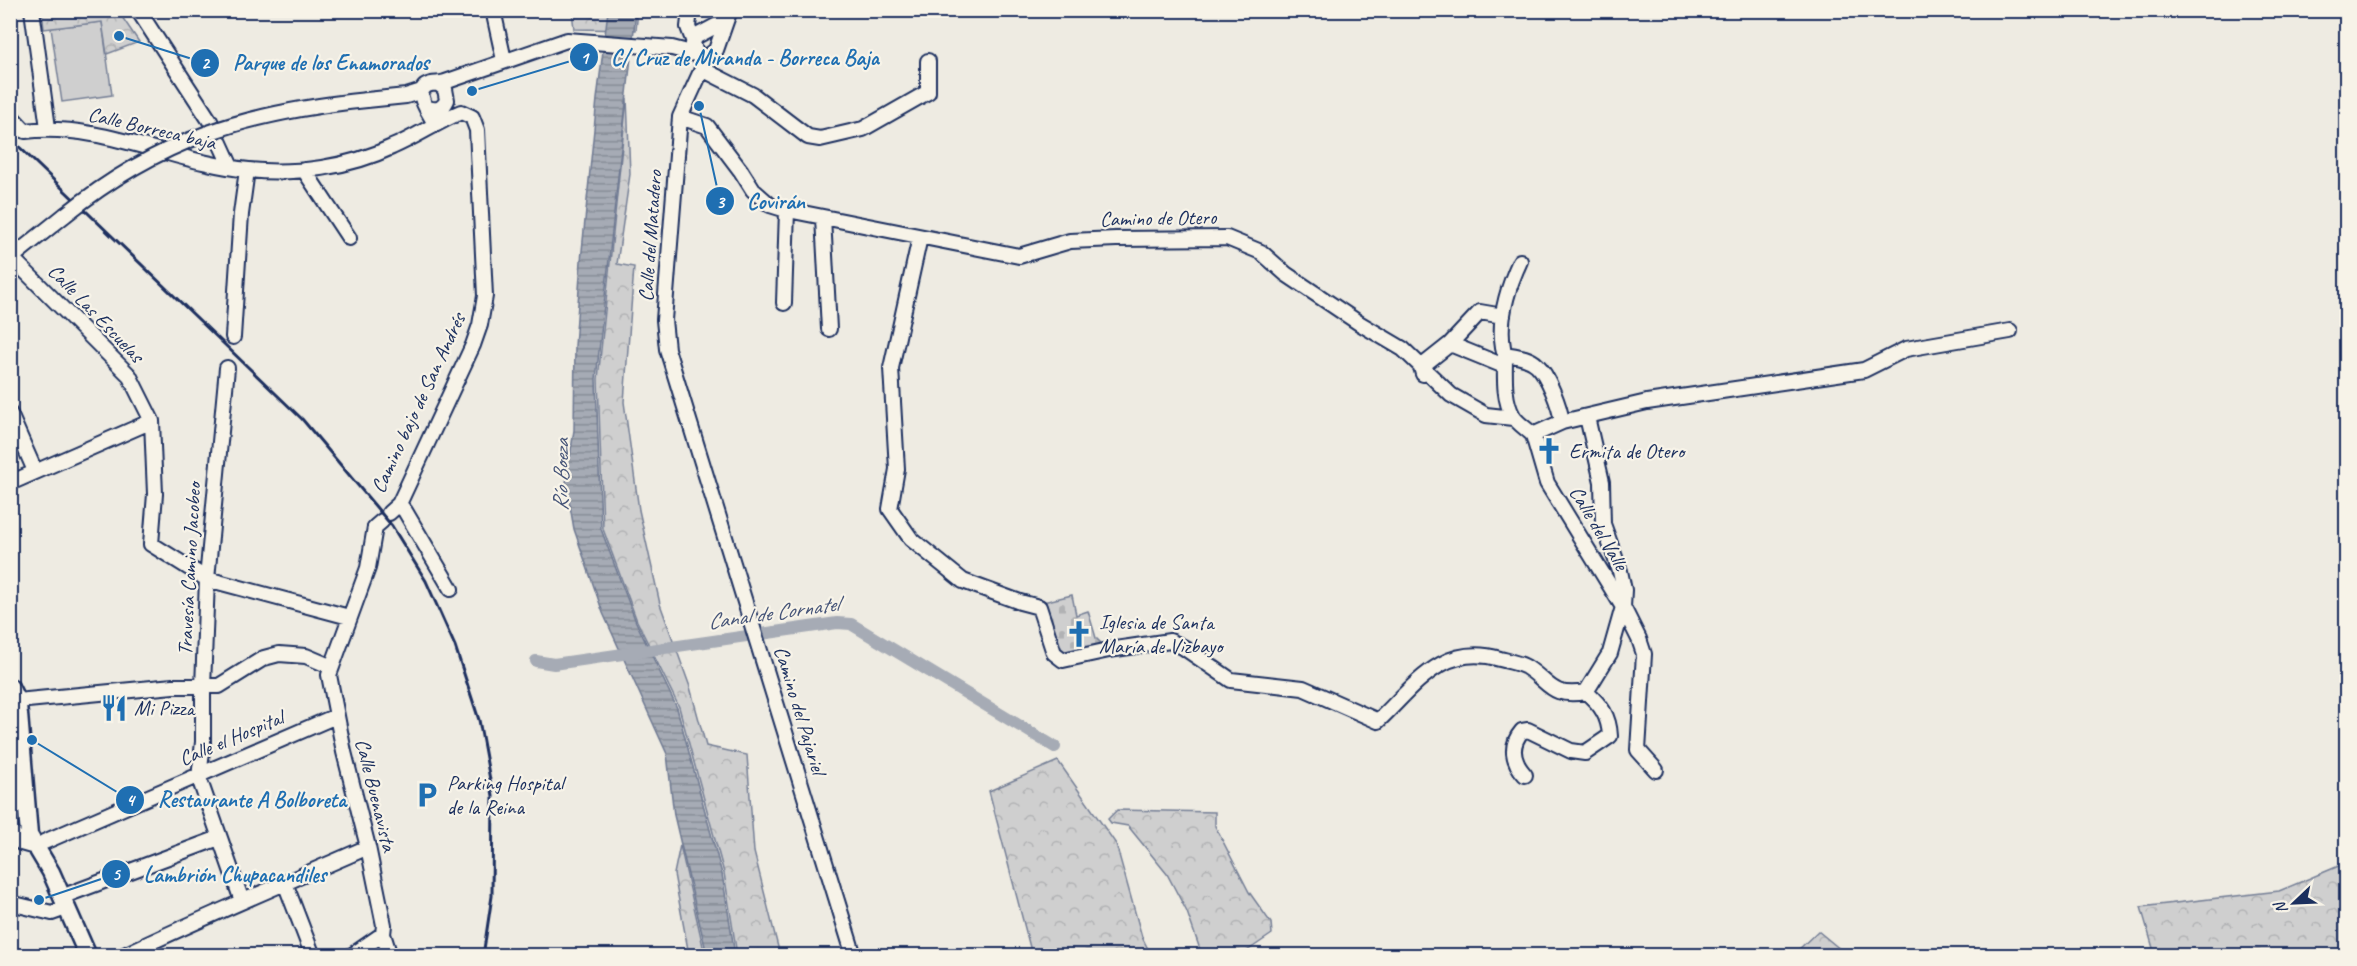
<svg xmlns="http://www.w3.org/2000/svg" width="2357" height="966" font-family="Caveat,sans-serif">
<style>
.green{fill:#cfcfcf;stroke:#757f96;stroke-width:1.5}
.forest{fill:url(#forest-crowns);stroke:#757f96;stroke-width:1.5}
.cemetery{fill:url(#cemetery-stones);stroke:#757f96;stroke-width:1.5}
.water{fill:url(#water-rules);stroke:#6e7992;stroke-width:1.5}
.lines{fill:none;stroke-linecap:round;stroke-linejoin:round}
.canal{stroke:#a6abb5;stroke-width:12}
.minor-casing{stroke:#1b2f5e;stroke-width:18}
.major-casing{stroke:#1b2f5e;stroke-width:21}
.minor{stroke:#f7f3e8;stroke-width:14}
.major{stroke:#f7f3e8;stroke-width:16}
.rail{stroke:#1b2f5e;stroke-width:3}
.minor-bridge-casing{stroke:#1b2f5e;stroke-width:18;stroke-linecap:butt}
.minor-bridge{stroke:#f7f3e8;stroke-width:14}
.labels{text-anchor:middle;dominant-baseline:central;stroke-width:4.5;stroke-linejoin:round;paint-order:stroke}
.street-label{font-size:21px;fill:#1b2f5e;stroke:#f7f3e8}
.poi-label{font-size:21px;fill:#1b2f5e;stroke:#f7f3e8;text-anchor:start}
.water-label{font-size:22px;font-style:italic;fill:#455478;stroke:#f7f3e8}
.leader{fill:none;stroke:#1f6fb2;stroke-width:2}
.callout-dot{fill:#1f6fb2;stroke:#f7f3e8;stroke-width:2}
.mark-label{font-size:18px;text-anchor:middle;font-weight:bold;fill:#fff}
.callout-label{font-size:22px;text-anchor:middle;font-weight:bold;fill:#1f6fb2;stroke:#f7f3e8;stroke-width:4.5;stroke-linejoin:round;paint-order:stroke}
</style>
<defs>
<pattern id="forest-crowns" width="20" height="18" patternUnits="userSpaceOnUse" patternTransform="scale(1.5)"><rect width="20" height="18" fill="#cfcfcf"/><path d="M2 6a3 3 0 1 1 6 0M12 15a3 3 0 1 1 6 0" fill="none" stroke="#b1b2b4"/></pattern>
<pattern id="cemetery-stones" width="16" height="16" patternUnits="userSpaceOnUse" patternTransform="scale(1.5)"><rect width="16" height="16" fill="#cfcfcf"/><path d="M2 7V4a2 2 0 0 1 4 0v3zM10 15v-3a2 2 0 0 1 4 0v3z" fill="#b1b2b4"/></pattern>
<pattern id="water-rules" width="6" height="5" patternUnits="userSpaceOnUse" patternTransform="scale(1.5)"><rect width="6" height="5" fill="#a6abb5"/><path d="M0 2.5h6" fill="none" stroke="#868c96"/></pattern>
</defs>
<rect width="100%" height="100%" fill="#eeebe2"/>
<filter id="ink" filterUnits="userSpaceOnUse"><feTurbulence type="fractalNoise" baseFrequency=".0167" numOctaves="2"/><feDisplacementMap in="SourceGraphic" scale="12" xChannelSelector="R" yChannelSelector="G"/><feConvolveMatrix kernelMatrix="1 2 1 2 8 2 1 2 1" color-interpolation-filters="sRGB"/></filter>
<g filter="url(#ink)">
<!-- green -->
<path class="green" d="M102,22l10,73 -50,7 -11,-74z"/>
<!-- forest -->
<path class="forest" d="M42,11h76l21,31 -32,12 -5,-32 -58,7z
M572,11h66l-2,19 -62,-1z
M627,98l3,76 -13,90 17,3 -10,135 15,108 21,94 30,83 16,59 41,9 7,97 26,103h-43l-13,-82 -45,-166 -42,-86 -34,-92 -5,-150z
M1058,761l58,83 26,93 9,18h-119l-43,-164z
M1117,810l98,2v14l34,66 22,31 1,11 -31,21h-39l-15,-43 -20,-38 -39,-48 -17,-3 -3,-4z
M680,845l25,110h-16l-15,-81z
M2346,863v92h-191l-14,-48 138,-16z
M1818,931l29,24h-54z"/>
<!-- cemetery -->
<path class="cemetery" d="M1072,595l4,20 12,-4 8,27 6,6 -38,13 -12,-26 -9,-29z"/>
<!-- water -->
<path class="water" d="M608,11h28l-40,368 5,150 35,93 41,86 45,166 13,81h-28l-33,-140 -7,-61 -64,-141 -29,-84 -8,-46 8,-53 1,-84 6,-85 16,-162z"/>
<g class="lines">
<!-- canal -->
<path class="canal" d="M536,661l18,3 283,-41 14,1 204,123"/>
<defs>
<path id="minor" d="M32,10l16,118
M138,10l72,111 21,46
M493,10l11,50
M690,10l-2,17 5,13
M696,52l-3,-8 2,-7 30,-16
M713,54l-11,15 -22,48 -16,203 3,29 187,607
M702,69l51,26 55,42 12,2 43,-10 65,-37v-31
M367,100l39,-4 16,-5
M428,108c9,3 15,1 19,-8l-2,-11 -6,-5
M10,115l15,16c77,-9 149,32 224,39 46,5 101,-3 143,-23 24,-10 45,-25 69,-35l11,5 5,13 8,166 -5,29 -7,20 -74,159 -10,9
M680,117l27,9 34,45 12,19 17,15 13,4 236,47 51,-15 46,-2 111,-1 34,14 25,22 73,49 44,26 48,46 35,20 27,3
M435,124c-5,-11 -25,-35 -4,-40 5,-1 9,0 14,-2l122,-42 105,8 35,9 9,-7 14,-40
M304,170l45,68
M823,218l6,111
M920,237l-29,131 6,101 -7,40 21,30 52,42 57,21 19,5 15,46 9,7 46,-10 61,-9 13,6 48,33 72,8 75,33c37,-35 64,-79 122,-62 8,2 19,4 26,8 25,16 24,31 60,25l24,-39 13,-46 1,-17 -4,-19 -17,-47 -1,-42 -15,-65
M12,258l117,117 23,46 3,73 -4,50 56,35 142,38
M10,259l55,-44
M1520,261c-12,26 -22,57 -17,86 1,7 2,3 2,9 0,19 -2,43 8,60 4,7 14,13 20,19l29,-13 85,-20 217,-32 42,-21 104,-18
M784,303l3,-93
M233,337l8,-123 6,-44
M1450,344l54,22
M1505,354c11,2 24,3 32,11 11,10 23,42 25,57
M227,368l-20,211 -4,108v55l-4,36 43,123
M1423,374l-2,-7 29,-23 30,-32 23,4
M10,414l25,57
M1533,435l14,48 76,124 16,32 5,15 -6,96 18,20
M10,483l142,-62
M399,504l6,7 46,78
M382,521l-7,6 -7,41 -39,107 15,77 24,95 16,78 -1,9 7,22
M17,701l156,-15h46l45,-28 15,-4 27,2 26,11
M1525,775c-12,-13 -16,-29 -3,-44l6,-1 43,21 14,2 25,-17c-1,-20 -9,-31 -24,-44
M10,830l11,13 14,4
M44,842l292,-126
M285,883l28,73
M61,897l158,-59
M10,903l42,10 14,-5
M122,956c81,-39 164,-73 246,-109
M351,956l32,-22"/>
<path id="major" d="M10,687l7,14 2,13 10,121 22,37 37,84"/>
</defs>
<!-- minor casing -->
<use href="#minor" class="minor-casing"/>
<!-- major casing -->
<use href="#major" class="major-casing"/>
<!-- minor -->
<use href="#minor" class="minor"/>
<!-- major -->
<use href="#major" class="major"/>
<!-- rail -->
<path class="rail" d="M10,138l292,281 90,107 34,55 29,65 24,74 14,76 -1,100 -9,60"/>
<defs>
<path id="minor-bridge" d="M65,215c94,-76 183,-103 302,-115"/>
</defs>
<!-- minor-bridge casing -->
<use href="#minor-bridge" class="minor-bridge-casing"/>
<!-- minor-bridge -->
<use href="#minor-bridge" class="minor-bridge"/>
</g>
</g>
<!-- icons -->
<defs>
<symbol id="church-bare" viewBox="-9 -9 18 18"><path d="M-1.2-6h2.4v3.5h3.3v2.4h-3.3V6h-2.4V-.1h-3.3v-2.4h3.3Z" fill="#1f6fb2" stroke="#f7f3e8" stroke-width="2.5" paint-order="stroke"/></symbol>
<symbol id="restaurant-bare" viewBox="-9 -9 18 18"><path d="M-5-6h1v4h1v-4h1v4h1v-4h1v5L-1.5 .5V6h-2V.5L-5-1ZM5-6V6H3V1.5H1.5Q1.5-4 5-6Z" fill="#1f6fb2" stroke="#f7f3e8" stroke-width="2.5" paint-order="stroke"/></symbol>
<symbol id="parking-bare" viewBox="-9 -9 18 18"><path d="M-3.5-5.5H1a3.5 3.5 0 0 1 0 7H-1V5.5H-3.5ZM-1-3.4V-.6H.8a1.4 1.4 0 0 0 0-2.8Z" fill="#1f6fb2" stroke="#f7f3e8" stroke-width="2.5" paint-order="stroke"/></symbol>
</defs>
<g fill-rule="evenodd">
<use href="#church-bare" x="1530" y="432" width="38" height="38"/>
<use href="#church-bare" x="1060" y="615" width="38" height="38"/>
<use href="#restaurant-bare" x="95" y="689" width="38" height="38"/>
<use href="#parking-bare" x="408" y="776" width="38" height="38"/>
</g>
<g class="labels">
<!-- street labels -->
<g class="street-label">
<text transform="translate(152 128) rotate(13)">Calle Borreca baja</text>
<text transform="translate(1158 218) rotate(-1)">Camino de Otero</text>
<text transform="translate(650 236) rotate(-86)">Calle del Matadero</text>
<text transform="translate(96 313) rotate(46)">Calle Las Escuelas</text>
<text transform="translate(418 403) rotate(-65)">Camino bajo de San Andrés</text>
<text transform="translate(1599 528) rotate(59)">Calle del Valle</text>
<text transform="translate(189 569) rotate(-87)">Travesía Camino Jacobeo</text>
<text transform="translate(800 710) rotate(73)">Camino del Pajariel</text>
<text transform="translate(231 738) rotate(-23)">Calle el Hospital</text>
<text transform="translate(376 795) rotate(76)">Calle Buenavista</text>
</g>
<!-- poi labels -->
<g class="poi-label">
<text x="1569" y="451">Ermita de Otero</text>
<text x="1099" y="622">Iglesia de Santa<tspan x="1099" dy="24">María de Vizbayo</tspan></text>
<text x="134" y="708">Mi Pizza</text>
<text x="447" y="783">Parking Hospital<tspan x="447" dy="24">de la Reina</tspan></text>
</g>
<!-- water labels -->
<g class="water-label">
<text transform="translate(561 475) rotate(-89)">Río Boeza</text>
<text transform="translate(773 613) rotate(-8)">Canal de Cornatel</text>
</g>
</g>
<!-- callouts -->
<path class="leader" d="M472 91L584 57M119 36L205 63M699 106L720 201M32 740L130 800M39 900L116 874"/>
<g class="callout-dot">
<circle cx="472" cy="91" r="6"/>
<circle cx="119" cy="36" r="6"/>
<circle cx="699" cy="106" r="6"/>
<circle cx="32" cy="740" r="6"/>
<circle cx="39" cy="900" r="6"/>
<circle cx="584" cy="57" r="15"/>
<circle cx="205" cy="63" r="15"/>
<circle cx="720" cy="201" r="15"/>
<circle cx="130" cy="800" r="15"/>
<circle cx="116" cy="874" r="15"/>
</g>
<g class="mark-label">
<text x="584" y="64">1</text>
<text x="205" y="69">2</text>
<text x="720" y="208">3</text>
<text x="130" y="806">4</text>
<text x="116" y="880">5</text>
</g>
<g class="callout-label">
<text x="745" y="65">C/ Cruz de Miranda - Borreca Baja</text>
<text x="331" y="70">Parque de los Enamorados</text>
<text x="776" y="209">Covirán</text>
<text x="252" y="807">Restaurante A Bolboreta</text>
<text x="235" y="882">Lambrión Chupacandiles</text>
</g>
<!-- margin -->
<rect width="2357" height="966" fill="none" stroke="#f7f3e8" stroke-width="36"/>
<rect x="18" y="18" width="2321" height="930" fill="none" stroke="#1b2f5e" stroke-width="2" filter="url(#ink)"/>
<!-- north arrow -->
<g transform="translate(2294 903) rotate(247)" stroke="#f7f3e8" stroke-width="4.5" paint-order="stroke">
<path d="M0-4.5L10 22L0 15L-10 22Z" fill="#1b2f5e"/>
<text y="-9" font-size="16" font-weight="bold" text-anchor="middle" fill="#1b2f5e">N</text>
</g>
</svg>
